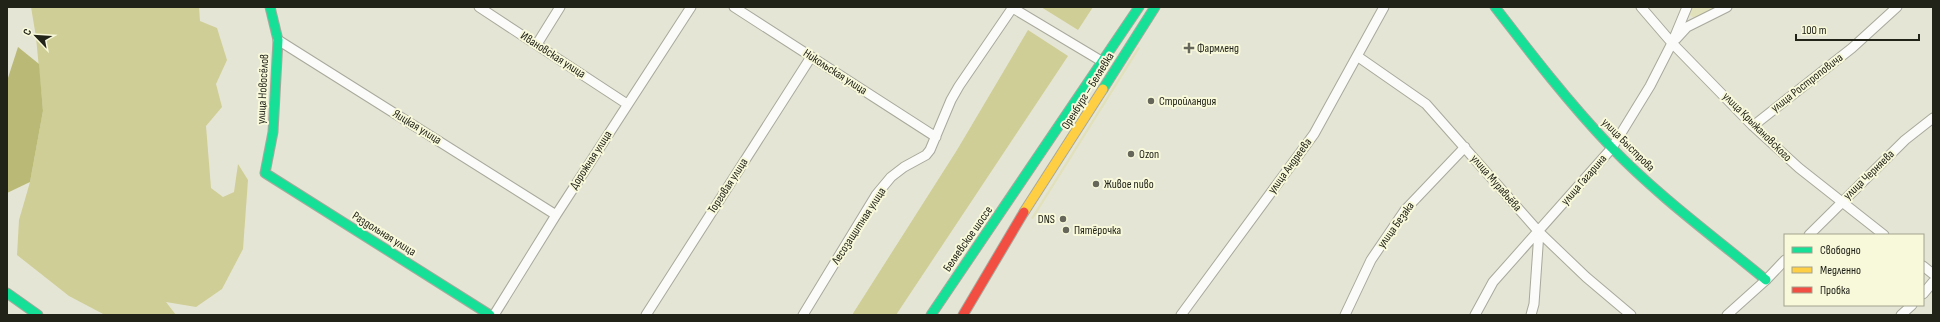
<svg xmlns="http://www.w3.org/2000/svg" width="1940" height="322" font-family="'Sofia Sans Condensed',sans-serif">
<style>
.green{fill:#e1e1bb}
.forest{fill:#cfce96}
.water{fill:#baba76}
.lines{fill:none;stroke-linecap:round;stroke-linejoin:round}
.street-casing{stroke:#a8a89c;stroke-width:11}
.fast-casing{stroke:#a8a89c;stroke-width:11}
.slow-casing{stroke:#a8a89c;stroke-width:11}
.jam-casing{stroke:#a8a89c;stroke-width:11}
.street{stroke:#fbfbf9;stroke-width:9}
.fast{stroke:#16e098;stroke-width:9}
.slow{stroke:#ffcf43;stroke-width:9}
.jam{stroke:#f24e42;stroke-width:9}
.poi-dot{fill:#66675a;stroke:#f8f9db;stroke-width:1.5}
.labels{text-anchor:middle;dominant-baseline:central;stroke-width:4;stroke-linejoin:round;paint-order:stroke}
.poi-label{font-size:12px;fill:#222318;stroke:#f8f9db;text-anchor:start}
.street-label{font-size:12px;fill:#222318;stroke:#f8f9db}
</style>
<rect width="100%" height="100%" fill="#e5e5d5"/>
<!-- green -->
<path class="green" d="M1692,7h27l-25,11 -4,-3z
M1138,47l2,1 -107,171 -2,-1z"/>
<!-- forest -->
<path class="forest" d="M31,7h168l1,14 17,7 10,32 -11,24 6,23 -16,19 5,62 12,9 11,-5 4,-28 10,16 -5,69 -21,40 -26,18 -30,-5 10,13h-71l-36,-19 -52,-41 2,-35 11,-38 13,-71 -7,-74z
M1041,7h52l-15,23z
M1028,30l40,26 -172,259h-44l105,-165z"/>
<!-- water -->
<path class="water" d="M18,47l21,17 4,47 -13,71 -23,11v-112z"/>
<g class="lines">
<defs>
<path id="street" d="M479,7l148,97
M734,7l202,130
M1011,7l92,55
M1641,7l31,36 81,83 46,42 85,67
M1676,39l11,-12 40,-20
M278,40l278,175
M537,44l23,-37
M1357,56l69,48 113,128 47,45 45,38
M1753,126l99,-78 45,-41
M1809,235l96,-95 28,-22
M1923,266l10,8
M1923,294l10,-12
M494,315l62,-100 135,-208
M646,315l165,-258
M803,315l73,-120 15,-18 13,-10 22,-12 4,-5 21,-50 8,-14 54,-79
M1181,315l133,-181 70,-127
M1345,315l26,-55 34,-50 60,-63
M1475,315l18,-33 119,-134 38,-62 22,-43 15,-36
M1531,315l3,-11 5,-72
M1727,315l39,-35 19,-20
M1901,315l11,-10"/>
<path id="fast" d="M270,7l8,33 -5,92 -8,41 225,142
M1495,7c37,48 74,96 116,140 47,49 103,90 155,133
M1103,89l52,-82
M7,293l31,22
M931,315l208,-308"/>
<path id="slow" d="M1024,212l79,-123"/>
<path id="jam" d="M963,315l61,-103"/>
</defs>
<!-- street casing -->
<use href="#street" class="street-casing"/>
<!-- fast casing -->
<use href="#fast" class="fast-casing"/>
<!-- slow casing -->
<use href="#slow" class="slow-casing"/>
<!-- jam casing -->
<use href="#jam" class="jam-casing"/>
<!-- street -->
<use href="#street" class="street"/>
<!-- fast -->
<use href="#fast" class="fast"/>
<!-- slow -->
<use href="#slow" class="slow"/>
<!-- jam -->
<use href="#jam" class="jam"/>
</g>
<!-- markers -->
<g class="poi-dot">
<path d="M1187 42h4v4h4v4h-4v4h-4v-4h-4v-4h4z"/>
<circle cx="1151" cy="101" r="4"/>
<circle cx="1131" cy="154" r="4"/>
<circle cx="1096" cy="184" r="4"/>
<circle cx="1063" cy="219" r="4"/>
<circle cx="1066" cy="230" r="4"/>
</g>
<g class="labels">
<!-- poi labels -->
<g class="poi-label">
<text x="1197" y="48">Фармленд</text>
<text x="1159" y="101">Стройландия</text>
<text x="1139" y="154">Ozon</text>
<text x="1104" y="184">Живое пиво</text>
<text x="1055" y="219" text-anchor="end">DNS</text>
<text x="1074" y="230">Пятёрочка</text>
</g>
<!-- street labels -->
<g class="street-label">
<text transform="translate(553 55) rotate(33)">Ивановская улица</text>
<text transform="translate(835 72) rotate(33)">Никольская улица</text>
<text transform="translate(1807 83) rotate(-38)">улица Ростроповича</text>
<text transform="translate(263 89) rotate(-87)">улица Новосёлов</text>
<text transform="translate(1088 91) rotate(-58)">Оренбург – Беляевка</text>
<text transform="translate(417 127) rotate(32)">Яицкая улица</text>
<text transform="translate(1757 127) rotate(45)">улица Крыжановского</text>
<text transform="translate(1628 145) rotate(45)">улица Быстрова</text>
<text transform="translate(591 160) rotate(-57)">Дорожная улица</text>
<text transform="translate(1290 166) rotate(-54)">улица Андреева</text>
<text transform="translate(1869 175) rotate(-44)">улица Черняева</text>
<text transform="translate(1584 180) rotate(-49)">улица Гагарина</text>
<text transform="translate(1496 183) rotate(49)">улица Муравьёва</text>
<text transform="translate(728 186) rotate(-57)">Торговая улица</text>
<text transform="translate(1396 225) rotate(-54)">улица Безака</text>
<text transform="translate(859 226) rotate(-57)">Лесозащитная улица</text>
<text transform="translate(384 234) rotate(32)">Раздольная улица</text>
<text transform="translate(968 239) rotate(-55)">Беляевское шоссе</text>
</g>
</g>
<!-- border -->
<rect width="1940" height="322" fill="none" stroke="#222318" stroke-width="16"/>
<!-- legend -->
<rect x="1784" y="234" width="140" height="72" fill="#f8f9db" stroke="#a2a38d"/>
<rect x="1792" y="247" width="20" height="6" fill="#16e098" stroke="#a2a38d"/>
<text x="1820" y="254" font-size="12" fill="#222318">Свободно</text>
<rect x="1792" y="267" width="20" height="6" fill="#ffcf43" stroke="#a2a38d"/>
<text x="1820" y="274" font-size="12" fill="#222318">Медленно</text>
<rect x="1792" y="287" width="20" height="6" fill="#f24e42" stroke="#a2a38d"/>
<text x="1820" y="294" font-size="12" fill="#222318">Пробка</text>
<!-- north arrow -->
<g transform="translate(36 36) rotate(295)" stroke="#f8f9db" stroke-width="3" paint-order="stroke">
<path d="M0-3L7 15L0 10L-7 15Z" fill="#222318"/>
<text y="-6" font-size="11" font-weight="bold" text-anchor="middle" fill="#222318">С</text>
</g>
<!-- scale -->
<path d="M1796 34v6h123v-6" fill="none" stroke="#222318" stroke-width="2"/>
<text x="1802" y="34" font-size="12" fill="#222318" stroke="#f8f9db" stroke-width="3" paint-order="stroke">100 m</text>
</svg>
